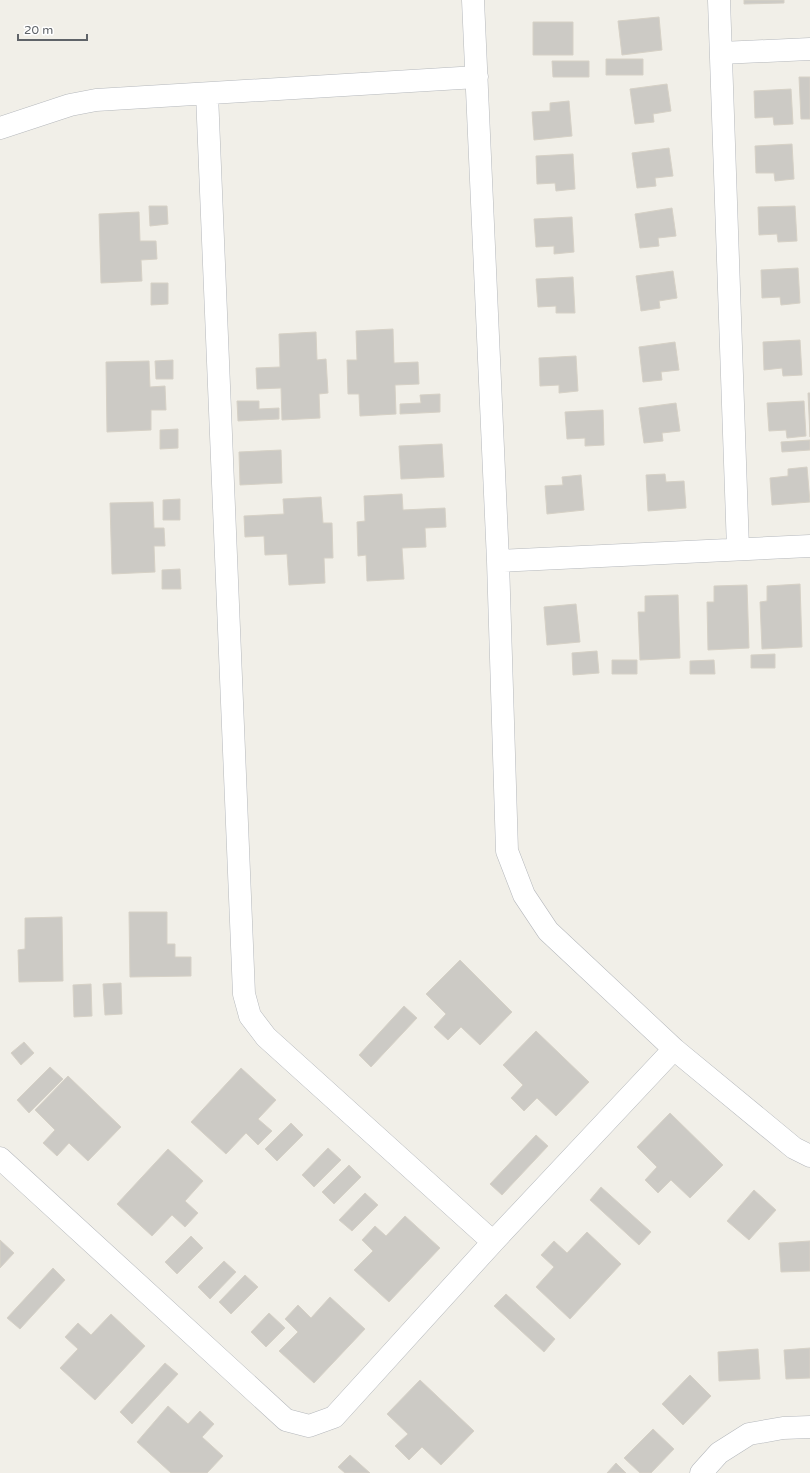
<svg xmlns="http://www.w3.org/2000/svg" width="810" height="1473" font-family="'Varela Round',sans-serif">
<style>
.building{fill:#cccac5;stroke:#d6d1c6}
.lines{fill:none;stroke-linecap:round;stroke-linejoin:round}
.minor-casing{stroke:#b5b8bc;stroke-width:23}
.minor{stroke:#fff;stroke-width:22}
</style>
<rect width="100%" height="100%" fill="#f1efe8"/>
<!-- building -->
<path class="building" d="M744,0h40v3l-40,1z
M659,17l3,33 -40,5 -4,-34z
M533,22h40v33h-40z
M606,59h37v16h-37z
M552,61h37v16h-36z
M799,77h11v42h-9z
M667,84l4,27 -18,3 1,8 -19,2 -5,-35z
M791,89l2,35 -19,1 -1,-8 -18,1 -1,-27z
M569,101l3,35 -38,4 -2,-28 18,-1v-8z
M792,144l2,35 -19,2 -1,-8h-18l-1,-27z
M669,148l4,28 -18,2 1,8 -19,2 -5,-35z
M573,154l2,35 -19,2 -1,-8 -18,1 -1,-28z
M149,206h18l1,18 -18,2z
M795,206l2,35 -19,1 -1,-8 -18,1 -1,-28z
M672,208l4,28 -18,2 1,8 -19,2 -5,-34z
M139,212l1,29h16l1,18 -16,1 1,21 -41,2 -2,-69z
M572,217l2,35 -20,2v-8l-18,1 -2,-28z
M798,268l2,35 -19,2 -1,-8 -18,1 -1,-28z
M673,271l4,27 -18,3 1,7 -19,3 -5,-35z
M573,277l2,36h-19v-7l-18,1 -2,-28z
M151,283h17v21l-17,1z
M393,329l1,34 24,-1 1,22 -24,1 1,29 -36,2 -1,-22h-11l-1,-34h10l-1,-29z
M316,332l1,28 9,-1 2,34 -9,1 1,24 -38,2 -1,-32 -24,1 -1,-21 24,-1 -1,-33z
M800,340l2,35 -19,1 -1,-8 -18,2 -1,-28z
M675,342l4,28 -18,2 1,8 -19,2 -4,-35z
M576,356l2,35 -19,2v-8l-19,1 -1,-28z
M173,360v19h-17l-1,-18z
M149,361l1,26 15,-1 1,24h-15v20l-44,2 -1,-70z
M808,393h2v44z
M440,394v18l-40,2v-10l21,-1 -1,-8z
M237,401h22v8l20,-1v11l-41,2z
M804,401l2,35 -19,2 -1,-8 -17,1 -2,-28z
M676,403l4,28 -18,2 1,8 -19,2 -5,-35z
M603,410l1,35 -19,1v-8l-18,1 -2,-27z
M178,429v19l-18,1v-19z
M810,440v10l-28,2 -1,-10z
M442,444l2,33 -43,2 -2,-33z
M281,450l1,33 -42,2 -1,-33z
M807,467l3,35 -38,3 -2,-27 18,-2v-7z
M665,474l1,8 18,-1 2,27 -38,3 -2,-36z
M581,475l3,35 -37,4 -2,-28 18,-1 -1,-8z
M402,494l1,16 42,-2 1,19 -21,1 1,19 -24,1 2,31 -37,2 -1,-26 -8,1 -1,-34 8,-1 -1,-25z
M321,497l2,26h9l1,35h-9l1,25 -36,2 -2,-31 -22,1 -1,-19 -19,1 -1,-21 40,-2 -1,-15z
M180,499v21h-17v-20z
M153,502l1,26h10l1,18h-11l1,26 -43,2 -2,-71z
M180,569l1,20h-19v-19z
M800,584l2,63 -40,2 -2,-47 7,-1v-15z
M747,585l2,63 -41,2 -1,-48h7v-16z
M678,595l2,63 -40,2 -2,-48h7v-16z
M576,604l4,38 -33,3 -3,-38z
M597,651l2,22 -26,2 -1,-22z
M775,654v14h-24v-13z
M612,660h25v14h-25z
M714,660l1,14h-25v-13z
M129,912h38v32h8v13h16v19l-61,1z
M62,917l1,64 -44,1 -1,-32 7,-1v-31z
M460,960l52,52 -32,33 -19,-18 -13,13 -14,-13 12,-13 -20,-20z
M121,983l1,31 -17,1 -2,-31z
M91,984l1,32 -18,1 -1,-32z
M404,1006l13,12 -46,49 -12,-12z
M536,1031l53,51 -33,34 -19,-18 -13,13 -13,-13 12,-13 -20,-20z
M24,1042l10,11 -13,12 -10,-12z
M50,1067l13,12 -34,34 -12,-13z
M241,1068l35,32 -18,19 14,12 -14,14 -12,-12 -20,21 -35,-32z
M68,1076l53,51 -33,34 -19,-18 -12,13 -14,-13 12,-13 -20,-20z
M670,1113l53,52 -33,33 -19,-18 -13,13 -13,-13 12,-13 -20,-20z
M291,1123l12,12 -26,26 -12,-12z
M536,1135l12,11 -46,49 -12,-11z
M328,1148l13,12 -27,27 -12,-12z
M168,1149l35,32 -18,20 13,12 -13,14 -13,-12 -20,21 -35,-32z
M349,1165l12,12 -27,27 -12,-12z
M601,1187l50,45 -12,13 -49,-45z
M754,1190l22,20 -27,30 -22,-19z
M365,1193l13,12 -26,26 -13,-11z
M405,1216l35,32 -51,54 -35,-32 19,-19 -11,-11 13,-14 11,10z
M587,1232l34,32 -51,55 -34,-32 18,-20 -13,-12 13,-14 13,12z
M191,1236l12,12 -26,26 -12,-12z
M0,1240l14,13 -14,15z
M810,1241v30l-29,1 -2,-29z
M224,1261l12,11 -26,27 -12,-12z
M53,1268l12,12 -45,49 -13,-11z
M245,1275l13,12 -27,27 -12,-12z
M506,1294l49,45 -11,13 -50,-46z
M330,1297l35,32 -51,54 -35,-32 19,-19 -13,-13 13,-14 13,13z
M269,1313l16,15 -19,19 -15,-15z
M111,1314l34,32 -50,54 -35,-32 18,-19 -13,-12 13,-14 13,12z
M810,1348v30l-24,1 -2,-29z
M758,1349l2,30 -41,2 -1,-29z
M165,1363l13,11 -46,50 -12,-12z
M690,1375l21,21 -28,29 -21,-21z
M420,1380l54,51 -33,34 -19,-18 -13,13 -14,-14 13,-12 -21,-20z
M168,1406l20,18 12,-13 14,13 -12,13 21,19 -16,17h-36l-34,-31z
M653,1429l21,20 -23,24h-11l-16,-15z
M350,1455l20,18h-25l-7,-6z
M616,1463l10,10h-19z"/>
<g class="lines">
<defs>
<path id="minor" d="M473,0l25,561 9,290 17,44 24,36 126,118 120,99 16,8
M719,0l19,549
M721,53l89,-4
M207,94l37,900 6,22 16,21 227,205
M0,128l70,-23 26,-5 381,-23
M498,561l312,-15
M0,1158l286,262 23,6 25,-9 159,-175 181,-193
M701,1473l18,-20 30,-19 34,-6 27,-1"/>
</defs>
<!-- minor casing -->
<use href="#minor" class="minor-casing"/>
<!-- minor -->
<use href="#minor" class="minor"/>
</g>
<!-- scale -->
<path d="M18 34v6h69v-6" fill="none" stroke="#5f6368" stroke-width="2"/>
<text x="24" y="34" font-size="12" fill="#5f6368" stroke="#ffffff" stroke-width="3" paint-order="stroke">20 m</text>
</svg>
